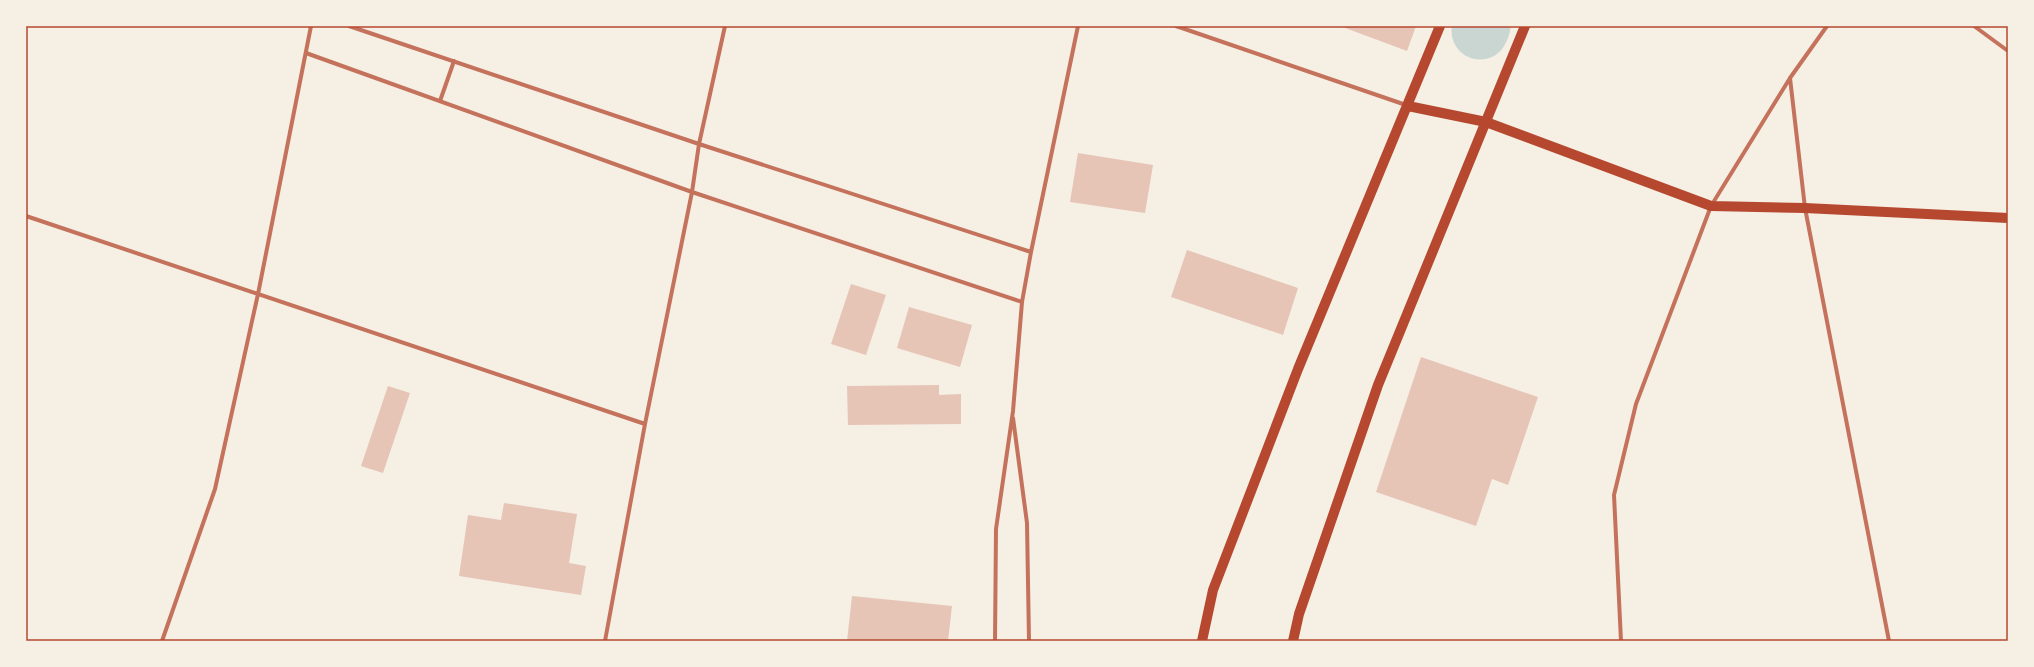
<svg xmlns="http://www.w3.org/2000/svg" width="2034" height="667" font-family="'Asap Condensed',sans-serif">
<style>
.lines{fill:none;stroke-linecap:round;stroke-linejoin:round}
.river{stroke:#c9d6d2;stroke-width:57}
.building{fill:#e6c5b7}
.minor{stroke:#c5725c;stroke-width:4}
.primary{stroke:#b5482f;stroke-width:10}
.neatline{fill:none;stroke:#b5482f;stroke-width:1.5}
</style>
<rect width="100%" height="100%" fill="#f6efe4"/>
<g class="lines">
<!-- river -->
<path class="river" d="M1480,31l2,-5"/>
</g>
<!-- building -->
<path class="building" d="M1340,26h76l-9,25z
M1078,153l75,12 -8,48 -75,-11z
M1187,250l111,38 -15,47 -112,-38z
M851,284l35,11 -20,60 -35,-11z
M909,307l63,18 -12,42 -63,-19z
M1421,357l117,40 -30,88 -16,-6 -16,47 -100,-34z
M939,385v10l22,-1v30l-113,1 -1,-39z
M388,386l22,7 -27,80 -22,-7z
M504,503l73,11 -8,49 17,3 -5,29 -122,-19 9,-61 33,5z
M852,596l100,10 -4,35h-101z"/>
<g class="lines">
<!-- minor -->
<path class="minor" d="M349,26l350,118 332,108
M1176,26l230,79
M1974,26l34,25
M306,53l386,139 330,110
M1790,78l15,130 84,433
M440,101l14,-40
M26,216l619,208
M1013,418l14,105 2,118
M162,641l53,-152 43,-195 53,-268
M605,641l40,-217 47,-232 7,-48 26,-118
M995,641l1,-112 17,-118 9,-109 9,-50 47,-226
M1621,641l-7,-146 22,-91 75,-198 79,-128 37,-52"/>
<!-- primary -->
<path class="primary" d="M1408,106l78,16 225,84 94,2 203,10
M1202,641l11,-51 85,-221 142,-343
M1293,641l6,-27 79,-229 147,-359"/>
</g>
<!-- border -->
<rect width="2034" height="667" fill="none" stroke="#f6efe4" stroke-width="54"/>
<rect x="27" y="27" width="1980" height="613" class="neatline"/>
</svg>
